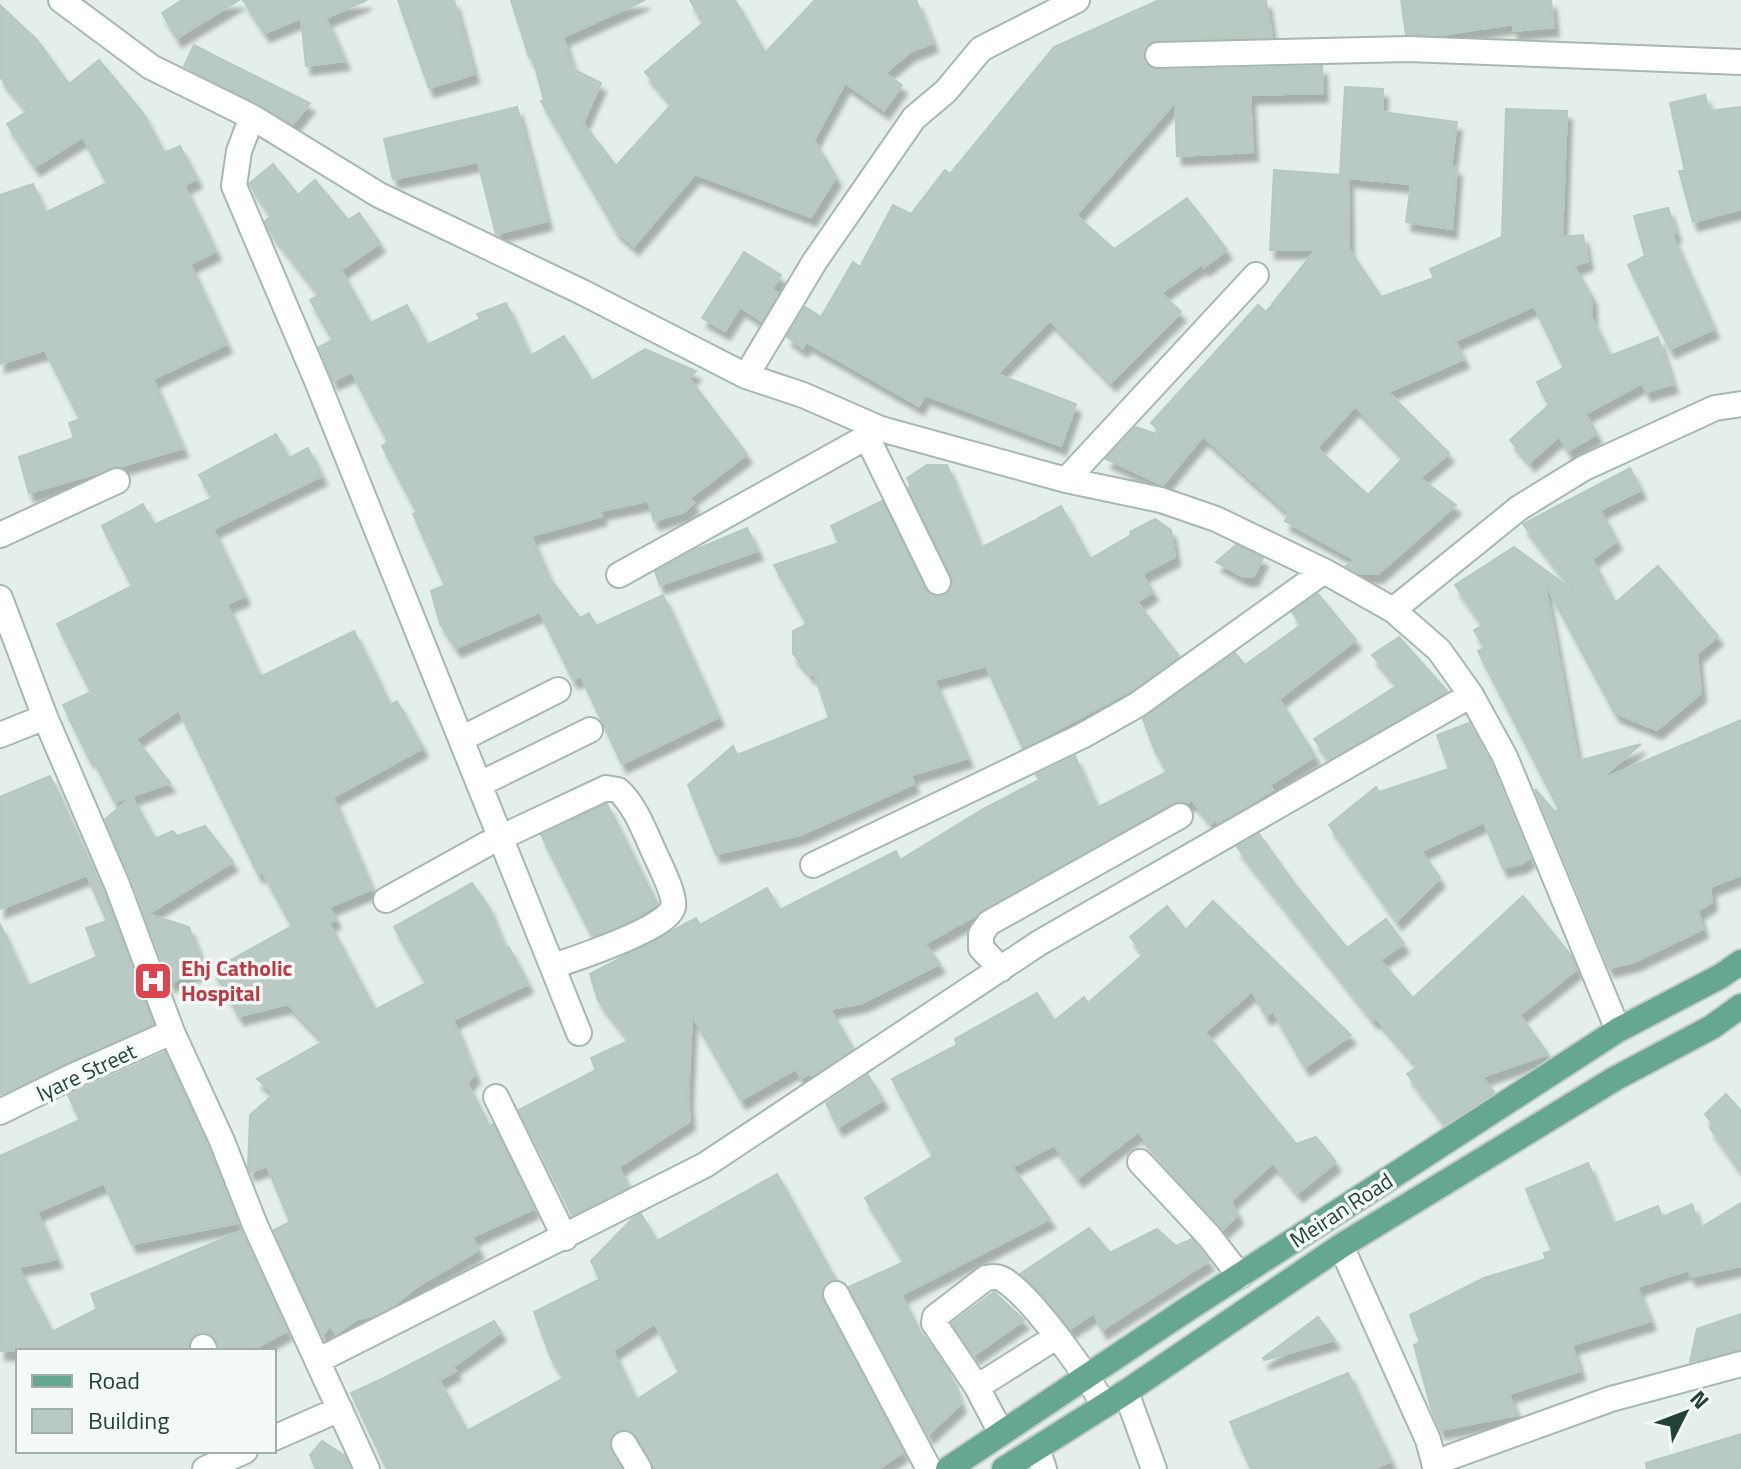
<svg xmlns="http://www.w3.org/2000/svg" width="1741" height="1469" font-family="'Titillium Web',sans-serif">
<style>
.building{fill:#b9cac2;stroke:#b6c9c0;stroke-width:2;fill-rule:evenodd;filter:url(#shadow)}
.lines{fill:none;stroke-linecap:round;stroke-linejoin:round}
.minor-casing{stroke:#a6b8b0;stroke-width:28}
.major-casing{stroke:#c1cac7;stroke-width:28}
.minor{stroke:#fff;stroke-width:24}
.major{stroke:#66a792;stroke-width:24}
.labels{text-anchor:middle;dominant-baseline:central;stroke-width:7;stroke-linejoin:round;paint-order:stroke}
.health-label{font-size:22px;font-weight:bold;fill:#be3a42;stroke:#f5faf8;text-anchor:start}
.street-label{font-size:22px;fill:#224237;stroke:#f5faf8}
</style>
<defs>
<filter id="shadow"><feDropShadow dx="5" dy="9" stdDeviation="2" flood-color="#0004"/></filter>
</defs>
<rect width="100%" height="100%" fill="#e4efe9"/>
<!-- building -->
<path class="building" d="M182,0h57l-62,38 -15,-25z
M243,0h124l-41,18 19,43 -39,5 -5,-48 -36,15z
M398,0h56l20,74 -45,14z
M511,0h134l-82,37 10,32 28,14 -18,40 33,43 56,-62 -27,-32 58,-49 -13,-23h45l30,53 50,-53h101l17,43 -23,9 -25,21 17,12 -18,25 -39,-27 -31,57 22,37 -25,40 -116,-43 -61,72 -18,-16 -75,-129 3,-1 -12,-44 -3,1z
M1159,0h107l6,37 -115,3 -7,3 -7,12 7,13 8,2 164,-4 1,27 -73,2 3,57 -76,4 -2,-54 -99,113 38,34 73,-51 40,52 -23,17 -2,-3 -41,29 20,19 -70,70 -61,-62 -53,54 79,30 -15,42 -136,-51 -6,11 -113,-64 -3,6 -16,-11 18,-30 16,10 32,-55 7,5 33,-62 18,9 34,-44 5,4 104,-127z
M1401,0h150l3,27 -41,4v-7l-72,11 -35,-1z
M0,5l37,35 32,44 30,-24 44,53 21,40 16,-7 17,33 -13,6 32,66 -26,13 37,80 -74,35 30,69 -154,45 -10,-36 55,-19 -5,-15 11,-4 -35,-69 -45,14v-169l33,-11 12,29 62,-30 -24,-46 -48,30 -28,-43 21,-13 -28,-34z
M194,45l25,13 91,45 -17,21 -34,-20 -75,-38z
M1345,87l38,2 -1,23 75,10 -6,44 6,1 -5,62 -46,-7 5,-38 -63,-6 1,71 32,48 53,-19 -4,-9 72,-32 4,-128 61,2 -5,126 21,-2 5,26 -14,5 18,31v21l18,38 48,-19 15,47 -27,8 -4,-9 -57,31 12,20 -29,17 -9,-15 -29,26 -20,-22 39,-35 -12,-23 27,-14 -30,-62 -79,35 9,18 -76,33 61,61 -29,25 36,27 -78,69h-18l-14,-8 9,-6 -70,-39 4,-8 -86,-77 -40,49 -57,-26 30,-32 31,11 -16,-15 107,-118 8,7 4,-5 2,3v-6l44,-55 -46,1 4,-80 66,5zM1355,406l49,51 -36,38 -51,-47z
M1705,95l4,16 32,-4v102l-48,13 -14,-51h6l-15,-68z
M517,107l30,114 -51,13 -18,-72 -85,17 -9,-40z
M273,164l25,31 17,-15 33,40 11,-7 21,30 -39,27 29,53 37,-18 20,40 53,-26 -3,-5 29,-11 24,53 34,-20 28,45 53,-32 51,22 -7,7 58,76 -57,44 4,5 -10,9 -30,9 -6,-20 -48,10 2,5 -71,20 17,40 32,42 9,-5 7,13 67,-31 56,122 -97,47 -41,-88 -8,4 -33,-68 -84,36 -16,-25 -9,-32 14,-6 -32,-71 4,-2 -35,-66 6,-4 -36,-70 -19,9 -14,-34 14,-7 -23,-40 10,-5 -52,-67 -3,-7 7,-5 -23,-32z
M1668,208l8,25 -4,2 42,94 -44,20 -42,-84 17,-9 -11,-40z
M744,252l37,23 -9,14 6,4 -16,28 -22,-14 -15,24 -23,-13z
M276,434l13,24 19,-10 14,28 -109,53 32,67 -18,8 33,73 94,-46 36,74 7,-4 26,47 -90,49 39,92 -43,18 7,12 -7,4 46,87 51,-27 -32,-56 78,-44 16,23 17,43 4,-2 19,37 -75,36 22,54 -8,9 22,43 4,-2 41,85 -62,28 7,13 -61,36 -24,19 -18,10 -18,4 -22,15 -6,-8 -8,10 -48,-106 16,-8 -23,-56 -17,6 -2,-5 2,-52 24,-21 -17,-15 67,-38 -36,-37 -49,12 -26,-46 79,-44 -30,-55 -4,3 -79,-164 -43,29 34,44 -55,19 -23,-45 -3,1 -26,-53 28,-13 -34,-68 75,-38 -30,-60 41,-22 11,21 58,-27 -13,-23z
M927,465h20l34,83 52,-27 -1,4 6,-7 23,-12 29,53 41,-24 -1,-3 25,-13 16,11 4,27 -33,17 11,18 -16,10 42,54 -47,34 -109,58 -37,-82 -52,14 34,78 -57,17 3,9 -114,51 -84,19 -28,-69 45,-39 4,9 92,-37 -14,-42 4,-4 -8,3 -18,-21v-23l14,-7 -33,-59 65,-22 -8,-17 51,-25 43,88 11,8 9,-2 8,-11 -2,-9 -43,-87 3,-2 -4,-8z
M1630,468l11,22 -41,20 17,31 -25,18 23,44 43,-37 60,70 -21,18 4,39 -44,37 -42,-17 -71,-132 34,180 63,-17 -43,37 143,-61v155l-31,12 2,15 -14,9 5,18 -69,33 -25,6 -74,-179 20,23 4,-3 -81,-158 7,-3 -11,-18 9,-5 -28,-40 59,-38 61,45 -52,-68z
M747,528l11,23 -98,34 -5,-13 40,-22z
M1236,545l27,13 -10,19h-9l-28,-15z
M1318,594l38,46 -77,59 36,57 -45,29 3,5 -55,33 -2,-3 -5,3 -19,-23 -5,3h-14l-248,141 15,20 -78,39 -32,6 23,40 -41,27 -1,-3 -10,5 -5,-9 -55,31 -49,-85 -4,84 2,22 -71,46 10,20 -57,28 -53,-105 77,-40 -5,-12 39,-18 -32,-40 -8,-26 106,-56 4,7 67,-37 13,22 116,-59 4,9 83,-51 56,-29 -3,-5 39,-19 22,52 70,-36 -14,-26 -10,-27 92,-66 10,12 56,-40 -9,-13z
M1399,637l48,54 -118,68 -15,-20 84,-54 -26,-30z
M1469,723l22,41 39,94 -9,6 -18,4 -19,-46 -63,29 19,27 -43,43 -68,-96 47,-38 3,5 70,-23 -12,-34z
M50,776l54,117 49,131 -153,71v-171l28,62 69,-29 -11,-29 21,-7 -20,-46 -87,34v-112z
M132,797l23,42 18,-8 4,5 28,-10 28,36 -85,52 41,13 15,41 -34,15 -38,-102 -27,-62z
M607,804l50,100 -25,16 -40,16 -51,-101z
M1259,834l38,53 50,61 39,-29 18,25 -24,16 33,38 110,-102 49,61 5,12 -57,46 28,39 -66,23 12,15 -49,32 -38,-50 11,-8 -42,-48 -3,2 -136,-173z
M1213,901l138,134 -46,32 -32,-56 -7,5 -14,-25 -47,41 91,112 20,-7 20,25 -38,31 -25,-30 -42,38 7,14 -15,14 -85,-97 -60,46 -24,-33 -42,22 38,52 -149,76 22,43 2,-1 24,35 12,32 -33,31 -79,-148 55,-25 -39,-64 68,-42 -41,-77 65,-34 -2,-6 82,-46 17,28 30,-24 4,6 56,-49 -14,-17 37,-31 19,24z
M165,1052l43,95 30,76 -106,21 -28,-61 -67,29 20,47 -39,8 34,65 45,-23 -6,-15 150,-63 46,100 -37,20h-30l-4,-11 -13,-8 -12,6 -2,13h-189v-195l80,-36 -12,-25z
M868,1075l15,25 -45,27 -12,-24z
M1726,1094l15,17v60l-31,-43 2,-5 -7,-9z
M1588,1163l25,61 45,-18 4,11 30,-13 8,24 41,-25v63l-50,11 -3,-7 -51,17 14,34 -79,24 8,26 -71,23 8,21 -77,15 -8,-19 -18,-66 6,-3 -10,-27 74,-37 62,-19 -2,-6 8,-2 -26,-62z
M777,1174l58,105 -12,8v14l80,151 -25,17h-224l-18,-33 -13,-7 -7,3 -7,11 13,26h-235l-36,-76 33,-15 110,-57 7,11 -48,35 3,4 -17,9 28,51 97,-53 -13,-20 -17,-46 66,-33 -9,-18 41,-42 9,-5 16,27zM655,1323l24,49 -43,28 -23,-49z
M1089,1228l21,25 47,-24 19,17 16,-7 17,22 -107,69 -8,-17 -24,16 -29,-36 -21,-19z
M994,1292l30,28 -50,35 -22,-32z
M1741,1314v35l-51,13 7,-33z
M1318,1317l17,23 -71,20 -1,-2z
M1348,1373l43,88 -18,8h-122l-21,-47z
M1741,1434v35h-94l-1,-6z
M322,1441l23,15 5,13h-34l-6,-14z"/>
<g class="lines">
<defs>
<path id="minor" d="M61,0l90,67 101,50 127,78 203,97 164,84 57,19 78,34 185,51 95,20 55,19 108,52 69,39 46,40 32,45 34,62 113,273
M1158,55l250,-6 333,13
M252,117l-13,34 -5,35 83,195 262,652
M746,376l69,-115 99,-143 32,-27 35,-42 96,-49
M867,437l71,145
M1066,480l190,-205
M0,535l117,-54
M619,575l262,-146
M0,598l45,119 73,170 54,145 50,109 33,84 112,244
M1393,610l126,-102 65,-40 131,-60 26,-4
M0,735l45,-18
M461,739l97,-49
M480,784l110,-54
M813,865l269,-129 55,-31 187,-134
M386,900l101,-56 119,-56 12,2c18,16 27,43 37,64 5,11 21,43 18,53 -4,21 -99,52 -120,59
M1001,969l-20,-21v-14l8,-11 191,-107
M496,1097l69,141
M0,1112l73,-36 99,-44
M1140,1162l69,74 31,40
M1341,1246l87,194 8,29
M836,1294l93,175
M203,1347l2,4
M319,1360l386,-195 334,-222 432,-248
M977,1387l79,-50
M1126,1392l28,77
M1001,1433l-24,-46 -43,-64 1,-6 51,-39c7,-1 12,-2 18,2 29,18 82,94 100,125
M274,1438l66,-29
M624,1444l15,25
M1037,1448l7,21
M1434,1463l177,-64 130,-35
M205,1469l40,-18"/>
<path id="major" d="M948,1469l235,-157 435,-282 103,-54 20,-14
M1004,1469l122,-77 215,-146 275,-168 96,-51 29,-21"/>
</defs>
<!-- minor casing -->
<use href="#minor" class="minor-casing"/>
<!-- major casing -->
<use href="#major" class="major-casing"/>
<!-- minor -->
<use href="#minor" class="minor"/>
<!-- major -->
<use href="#major" class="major"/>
</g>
<!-- icons -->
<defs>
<symbol id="hospital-square" viewBox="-11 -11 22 22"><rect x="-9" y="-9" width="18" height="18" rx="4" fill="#e0444e" stroke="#f5faf8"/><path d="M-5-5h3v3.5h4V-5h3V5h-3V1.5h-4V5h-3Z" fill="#fff"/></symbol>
</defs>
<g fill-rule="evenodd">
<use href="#hospital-square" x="131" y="959" width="44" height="44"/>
</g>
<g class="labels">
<!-- health labels -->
<g class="health-label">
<text x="181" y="968">Ehj Catholic<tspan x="181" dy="25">Hospital</tspan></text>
</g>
<!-- street labels -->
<g class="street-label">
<text transform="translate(86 1072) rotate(-25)">Iyare Street</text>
<text transform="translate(1341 1210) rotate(-33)">Meiran Road</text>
</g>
</g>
<!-- legend -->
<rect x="16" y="1349" width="260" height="104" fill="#f5faf8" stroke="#a1b0ab" stroke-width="2"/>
<rect x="32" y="1375" width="40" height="12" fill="#66a792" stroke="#a1b0ab" stroke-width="2"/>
<text x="88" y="1389" font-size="24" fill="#224237">Road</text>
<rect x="32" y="1409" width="40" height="24" fill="#b9cac2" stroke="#a1b0ab" stroke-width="2"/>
<text x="88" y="1429" font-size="24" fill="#224237">Building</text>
<!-- north arrow -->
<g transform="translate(1685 1413) rotate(48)" stroke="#f5faf8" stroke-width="6" paint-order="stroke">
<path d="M0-6L14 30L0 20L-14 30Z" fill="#224237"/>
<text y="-12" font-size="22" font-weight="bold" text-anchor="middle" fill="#224237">N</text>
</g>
</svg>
